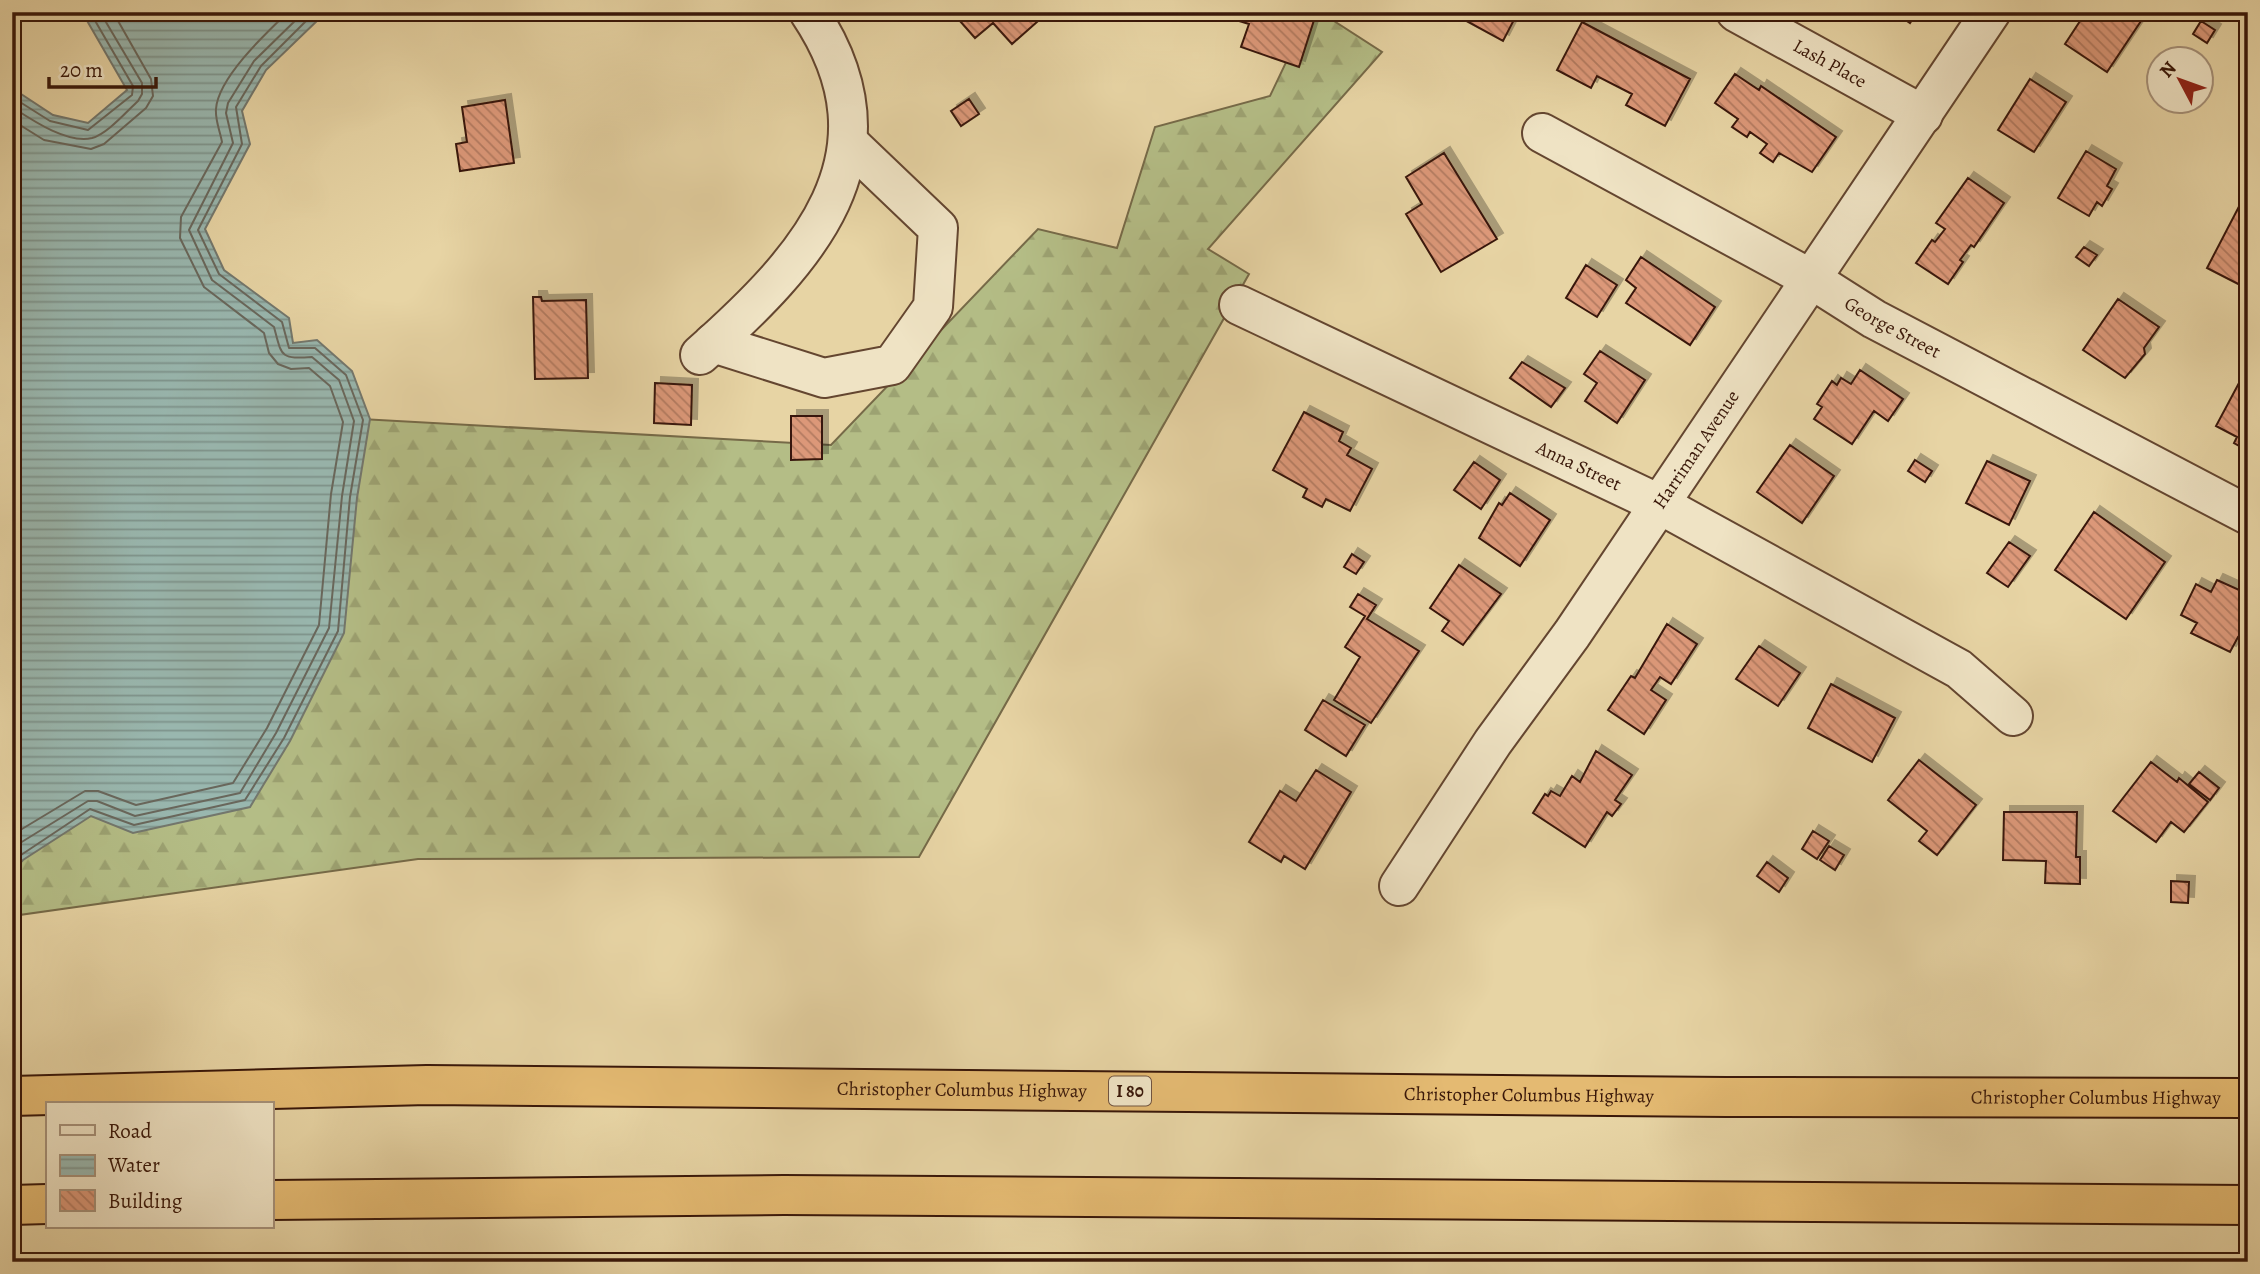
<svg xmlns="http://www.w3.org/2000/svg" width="2260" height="1274" font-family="Alegreya,serif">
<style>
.forest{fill:url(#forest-firs);stroke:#766a48;stroke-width:2}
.water{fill:url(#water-rules);stroke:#73776d;stroke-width:2}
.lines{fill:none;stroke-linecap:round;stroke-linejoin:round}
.shore{stroke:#69675c;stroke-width:2}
.building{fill:url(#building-back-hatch);stroke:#391709;stroke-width:2;filter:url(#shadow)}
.minor-casing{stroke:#644630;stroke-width:42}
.highway-casing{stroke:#391709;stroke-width:42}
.minor{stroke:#efe3c4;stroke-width:38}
.highway{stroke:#e4ba72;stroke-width:38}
.labels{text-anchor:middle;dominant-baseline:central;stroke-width:5;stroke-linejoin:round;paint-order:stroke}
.shield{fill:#efe3c4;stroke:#705441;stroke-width:2}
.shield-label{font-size:18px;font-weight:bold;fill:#391709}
.street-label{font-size:19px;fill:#391709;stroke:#efe3c4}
</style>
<defs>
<pattern id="forest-firs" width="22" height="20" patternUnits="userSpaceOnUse" patternTransform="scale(1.75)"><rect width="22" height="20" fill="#b4bd86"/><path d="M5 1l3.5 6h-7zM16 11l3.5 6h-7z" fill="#9ca272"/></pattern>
<pattern id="water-rules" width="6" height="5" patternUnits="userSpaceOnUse" patternTransform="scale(1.75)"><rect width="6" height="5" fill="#99b7af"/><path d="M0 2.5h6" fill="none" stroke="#7e948d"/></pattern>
<pattern id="building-back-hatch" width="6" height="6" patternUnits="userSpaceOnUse" patternTransform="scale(1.75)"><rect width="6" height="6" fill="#dc9879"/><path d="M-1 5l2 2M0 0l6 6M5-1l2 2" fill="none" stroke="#b37b61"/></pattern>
<filter id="shadow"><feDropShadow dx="6" dy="-6" stdDeviation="0" flood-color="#0004"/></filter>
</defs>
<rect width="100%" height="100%" fill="#e7d4a4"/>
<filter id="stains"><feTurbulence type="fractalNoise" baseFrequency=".00286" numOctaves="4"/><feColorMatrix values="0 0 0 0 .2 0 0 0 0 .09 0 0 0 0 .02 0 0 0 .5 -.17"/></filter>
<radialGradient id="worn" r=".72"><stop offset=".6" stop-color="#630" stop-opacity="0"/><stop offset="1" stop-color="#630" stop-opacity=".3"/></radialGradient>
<!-- forest -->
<path class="forest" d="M1310,12h10l62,40 -174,197 41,25 -330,583 -501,2 -406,57v-127l295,-373 524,29 207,-216 79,19 38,-121 115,-31z"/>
<!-- water -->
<path class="water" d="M82,12h240v4l-56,54 -24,41 8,33 -45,85 19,41 65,48 4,25 24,-3 35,31 18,48 -13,79 -13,135 -54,108 -40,66 -117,26 -42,-17 -68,44 -11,12v-784l41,27 35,8 39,-33z"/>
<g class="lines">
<!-- shore -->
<path class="shore" d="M12,97l38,24 38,9 44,-35 1,-9 -43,-74
M12,107c20,13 55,37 80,31 15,-4 34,-26 46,-37l4,-7v-11l-42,-71
M12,120l32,20 47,9 13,-5 42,-36 7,-12 -2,-17 -38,-67
M12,835l73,-44h13l38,14 97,-22 34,-55 52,-103 12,-131 12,-72 -13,-36 -21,-18 -18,1 -13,-5 -9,-11 -5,-20 -60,-46 -24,-49 1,-21 41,-75c-2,-11 -7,-22 -6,-33 2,-31 50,-76 72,-97
M12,848l76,-47h9l38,15 105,-23 36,-60 53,-105 13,-132 12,-75 -15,-41 -27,-23c-32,2 -30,0 -38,-30l-62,-47 -23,-50 44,-87 -7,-30 2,-10 26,-42 50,-49
M12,861l78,-52 44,16 111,-25 39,-62 54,-107 12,-134 13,-77 -17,-45 -31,-27h-26l-7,-26 -63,-48 -21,-44 44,-86 -6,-37 25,-41 54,-54"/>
</g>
<!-- building -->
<path class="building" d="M952,12h92l2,2 -34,30 -19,-21 -18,15z
M1313,12l2,5 -16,50 -58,-20 8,-23 -36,-11z
M1450,12h68l-15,29z
M1894,12h23l-7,11z
M2086,12h61l-40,60 -42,-28z
M2201,21l14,9 -8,13 -14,-9z
M1582,22l108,57 -25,47 -39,-21 6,-11 -35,-18 -6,12 -34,-18z
M1735,74l24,16 2,-4 75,51 -24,35 -33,-19 -6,9 -13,-9 7,-9 -17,-12 -3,5 -15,-10 6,-8 -23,-16z
M2030,79l36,23 -32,50 -36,-22z
M969,99l10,15 -18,12 -10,-15z
M505,100l9,63 -54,8 -4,-27 11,-2 -5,-35z
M2086,151l30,18 -9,17 5,3 -10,17 -5,-4 -8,14 -31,-18z
M1444,153l53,86 -56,33 -35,-58 16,-10 -16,-27z
M1968,178l36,25 -30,44 -3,-2 -11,15 3,2 -15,22 -32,-21 16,-23 3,2 10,-13 -9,-6z
M2245,195l3,1v93l-41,-21z
M2084,247l13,8 -8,11 -13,-9z
M1641,257l74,50 -25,38 -64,-42 10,-15 -10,-8z
M1586,265l31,20 -20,32 -31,-19z
M533,297h8l1,4 44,-1 2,78 -53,1z
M2118,299l41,28 -15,21 1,6 -20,24 -42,-28z
M1600,351l45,29 -28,43 -32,-22 12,-18 -13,-9z
M1522,362l43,26 -14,19 -41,-29z
M2247,368l1,76 -4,-2 -3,5 -7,-4 3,-6 -21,-11z
M1860,370l43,29 -15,22 -14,-10 -22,33 -38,-25 8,-12 -5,-3 15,-23 5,4 4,-7 10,6z
M655,383l37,2 -1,40 -37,-2z
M1304,412l39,20 -4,9 12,7 -4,7 25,14 -22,42 -24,-12 -4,8 -19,-10 4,-8 -34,-19z
M791,416h31v43l-31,1z
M1790,445l44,31 -32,47 -45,-31z
M1915,460l17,11 -7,11 -17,-11z
M1987,461l43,20 -21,44 -43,-22z
M1474,462l26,18 -19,29 -27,-19z
M1510,493l40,27 -30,46 -41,-28 20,-35 3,2z
M2094,512l71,50 -39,57 -71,-49z
M2009,542l21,14 -22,31 -21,-14z
M1352,554l12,8 -8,12 -12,-7z
M1459,565l42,29 -38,51 -21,-14 7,-10 -19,-13z
M2217,580l22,10 2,-4 7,3v53l-10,-5 -8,15 -39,-19 6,-10 -16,-8 15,-31 15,8z
M1358,594l18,11 -9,14 52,32 -48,72 -37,-23 26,-43 -15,-10 20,-31 -15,-9z
M1667,624l30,20 -26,40 -11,-7 -9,13 15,10 -22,34 -36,-24 23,-34 4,2z
M1759,646l41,27 -22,33 -42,-27z
M1831,684l64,34 -23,44 -64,-34z
M1323,700l42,25 -19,31 -41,-26z
M1596,751l36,24 -17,25 6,4 -9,12 -5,-4 -22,35 -52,-34 12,-19 3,2 3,-5 9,5 12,-20 8,6z
M1919,760l57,45 -39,50 -18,-14 8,-10 -39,-31z
M2151,762l26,20 2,-4 29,24 -24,30 -13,-10 -15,20 -43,-31z
M1316,770l35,22 -46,77 -21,-13 -3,6 -32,-20 31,-51 16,10z
M2199,772l20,16 -9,12 -21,-16z
M2004,812h73l-1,45h4v27l-35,-1 1,-22 -43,-1z
M1813,831l16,10 -12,18 -15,-10z
M1829,846l15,9 -9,15 -15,-10z
M1767,862l21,16 -9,14 -22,-16z
M2171,881l18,1 -1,21 -17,-1z"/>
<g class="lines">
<defs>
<g id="minor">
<path id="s1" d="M1736,12l187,103"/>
<path id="s2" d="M1542,133l269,146 63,40 374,196"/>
<path id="s3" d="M1239,305l420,199 300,165 54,47"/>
<path d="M713,343l111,35 68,-13 41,-58 5,-79 -89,-85"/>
<path d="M700,355c107,-95 205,-200 109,-343"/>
<path id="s4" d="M1399,886l94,-144 79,-108 419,-622"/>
</g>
<g id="highway">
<path id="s5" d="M12,1096l415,-11 1299,12 522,1"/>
<path d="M271,1200l513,-5 1464,10"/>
<path d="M12,1205l35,-1"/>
</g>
</defs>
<!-- minor casing -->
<use href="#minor" class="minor-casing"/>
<!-- highway casing -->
<use href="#highway" class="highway-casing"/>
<!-- minor -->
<use href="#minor" class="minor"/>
<!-- highway -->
<use href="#highway" class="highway"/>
</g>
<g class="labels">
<!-- shield labels -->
<rect class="shield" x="1109" y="1076.5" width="42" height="29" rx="5"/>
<g class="shield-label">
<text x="1130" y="1091">I 80</text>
</g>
<!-- street labels -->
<g class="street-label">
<text stroke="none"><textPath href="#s1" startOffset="107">Lash Place</textPath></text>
<text stroke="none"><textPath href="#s2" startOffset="401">George Street</textPath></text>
<text stroke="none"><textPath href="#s4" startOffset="528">Harriman Avenue</textPath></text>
<text stroke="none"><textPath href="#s3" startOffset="376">Anna Street</textPath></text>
<text stroke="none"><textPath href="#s5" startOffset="950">Christopher Columbus Highway</textPath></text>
<text stroke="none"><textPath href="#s5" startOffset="1517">Christopher Columbus Highway</textPath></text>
<text stroke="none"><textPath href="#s5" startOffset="2084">Christopher Columbus Highway</textPath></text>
</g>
</g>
<!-- margin -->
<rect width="2260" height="1274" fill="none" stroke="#e7d4a4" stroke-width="42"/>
<rect x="14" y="14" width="2232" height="1246" fill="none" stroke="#391709" stroke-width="3.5"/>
<rect x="21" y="21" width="2218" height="1232" fill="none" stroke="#391709" stroke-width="2"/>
<!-- legend -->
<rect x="46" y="1102" width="228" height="126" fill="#efe3c4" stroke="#a69179" stroke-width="2"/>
<rect x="60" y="1125" width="35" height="10" fill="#efe3c4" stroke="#a69179" stroke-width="2"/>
<text x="108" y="1138" font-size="21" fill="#391709">Road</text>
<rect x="60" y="1155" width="35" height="21" fill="url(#water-rules)" stroke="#a69179" stroke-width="2"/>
<text x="108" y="1172" font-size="21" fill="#391709">Water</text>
<rect x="60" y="1190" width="35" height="21" fill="url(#building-back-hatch)" stroke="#a69179" stroke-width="2"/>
<text x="108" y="1208" font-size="21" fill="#391709">Building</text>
<!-- north arrow -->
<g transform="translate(2180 80) rotate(311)"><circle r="33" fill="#efe3c4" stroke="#a69179" stroke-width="2"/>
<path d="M0-5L12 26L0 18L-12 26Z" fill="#8f2418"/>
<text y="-10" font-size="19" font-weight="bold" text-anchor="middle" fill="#391709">N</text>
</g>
<!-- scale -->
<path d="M49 77v10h107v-10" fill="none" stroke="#391709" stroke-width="3.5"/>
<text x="60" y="77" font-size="21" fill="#391709" stroke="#efe3c4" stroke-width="5" paint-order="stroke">20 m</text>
<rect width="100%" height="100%" filter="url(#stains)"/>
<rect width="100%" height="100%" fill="url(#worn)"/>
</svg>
